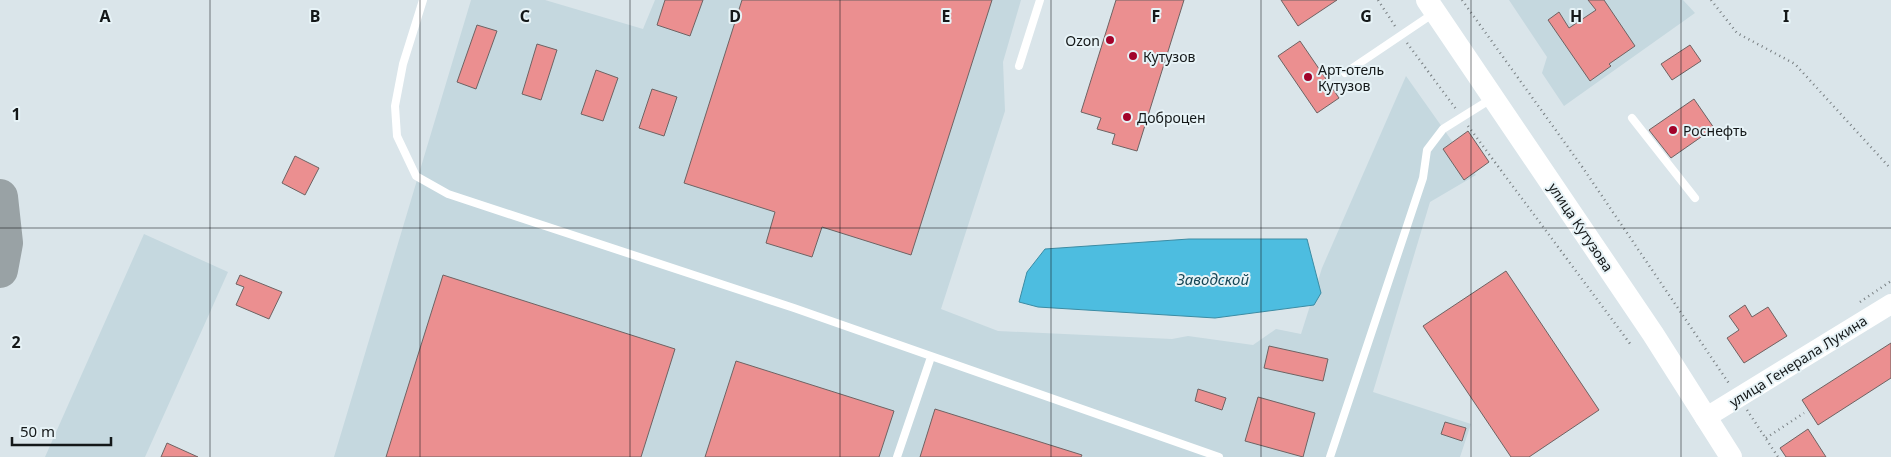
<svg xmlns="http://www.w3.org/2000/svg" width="1891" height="457" font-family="'Noto Sans',sans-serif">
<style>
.built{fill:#c5d8df}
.water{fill:#4dbde0;stroke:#3c8ca4}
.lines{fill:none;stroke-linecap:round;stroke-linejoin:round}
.taxiway{stroke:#99a2a5;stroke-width:36}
.building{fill:#eb8f90;stroke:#6e6363}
.path{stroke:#787f82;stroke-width:2.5;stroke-dasharray:1 4;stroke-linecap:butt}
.lane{stroke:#fff;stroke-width:8}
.secondary{stroke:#fff;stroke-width:20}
.primary{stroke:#fff;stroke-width:22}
.grid{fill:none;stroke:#141819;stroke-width:1;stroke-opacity:0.55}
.poi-dot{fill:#a2032a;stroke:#e7f3f7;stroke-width:2}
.labels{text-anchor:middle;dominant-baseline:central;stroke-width:4;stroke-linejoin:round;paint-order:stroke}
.poi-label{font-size:14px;fill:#141819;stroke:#e7f3f7;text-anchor:start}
.street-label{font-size:14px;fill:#141819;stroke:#e7f3f7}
.water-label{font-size:15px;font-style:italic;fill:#164655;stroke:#e7f3f7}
.grid-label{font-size:16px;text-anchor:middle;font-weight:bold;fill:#141819;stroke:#e7f3f7;stroke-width:4;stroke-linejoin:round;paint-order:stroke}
</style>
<rect width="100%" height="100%" fill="#dae5ea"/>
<!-- built -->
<path class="built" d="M471,0h74l98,29 12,-29h366l-18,62 2,49 -64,198 57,22 174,8 16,-3 65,9 23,-16 25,5 21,-66 84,-192 70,99 -46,27 -57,190 98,32 -11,33h-1126z
M1509,0h174l12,13 -131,93 -22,-33 5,-16z
M144,234l84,38 -83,185h-100z"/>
<!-- water -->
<path class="water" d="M1189,239h118l14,54 -7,12 -99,13 -177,-11 -19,-5 8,-30 18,-23z"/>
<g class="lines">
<!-- taxiway -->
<path class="taxiway" d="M0,197l5,46 -5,27"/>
</g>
<!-- building -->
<path class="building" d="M665,0h38l-13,36 -33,-11z
M742,0h250l-81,255 -89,-28 -10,30 -46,-14 9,-31 -91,-29z
M1116,0h68l-47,151 -25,-7 3,-10 -18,-5 4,-11 -20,-6z
M1281,0h56l-39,26z
M1588,0h16l31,46 -26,18 2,2 -21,15 -42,-61 11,-8 10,16 27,-18z
M477,25l20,6 -21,58 -19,-7z
M1300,41l39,57 -22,15 -39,-57z
M537,44l20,6 -16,50 -19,-6z
M1690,45l11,16 -29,19 -11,-16z
M596,70l22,8 -15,43 -22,-7z
M652,89l25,8 -13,39 -25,-8z
M1694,99l20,29 -43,30 -22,-28z
M1468,131l21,31 -25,18 -21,-31z
M295,156l24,12 -14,27 -23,-12z
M1506,271l93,139 -70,47h-18l-88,-131z
M240,275l42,17 -13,27 -33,-14 8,-18 -8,-3z
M443,275l232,74 -34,108h-255z
M1745,305l7,12 16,-10 19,29 -43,27 -17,-25 12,-8 -10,-14z
M1891,343v35l-73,47 -16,-25z
M1269,346l59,13 -5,22 -59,-13z
M736,361l158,50 -15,46h-174z
M1198,389l28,9 -4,12 -27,-9z
M1258,397l57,16 -12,44 -58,-16z
M935,409l147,46 -1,2h-161z
M1445,422l21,6 -4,13 -21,-7z
M1808,429l18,28h-40l-6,-9z
M167,443l31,14h-37z"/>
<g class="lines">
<!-- path -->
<path class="path" d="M1378,0l17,26
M1462,0l121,168 147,217
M1711,0l26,33 58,31 96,105
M1407,43l49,66
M1468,126l163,219
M1860,302l31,-21
M1747,410l31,47
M1766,438l38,-25"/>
<!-- lane -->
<path class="lane" d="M423,0l-20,64 -8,42 2,30 19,40 32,18 346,114 425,149
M1019,66l21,-66
M1345,73l89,-60
M1632,118l63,80
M897,457l34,-100
M1330,457l93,-279 4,-28 16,-21 48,-30"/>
<!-- secondary -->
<path class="secondary" d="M1705,418l186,-114"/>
<!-- primary -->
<path class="primary" d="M1427,0l226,334 78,123"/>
</g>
<!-- grid -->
<path class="grid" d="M210,0v457M420,0v457M630,0v457M840,0v457M1051,0v457M1261,0v457M1471,0v457M1681,0v457M0,228h1891"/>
<!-- markers -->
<g class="poi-dot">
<circle cx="1110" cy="40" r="5"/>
<circle cx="1133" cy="56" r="5"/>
<circle cx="1308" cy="77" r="5"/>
<circle cx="1127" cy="117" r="5"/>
<circle cx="1673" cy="130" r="5"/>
</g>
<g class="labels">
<!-- poi labels -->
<g class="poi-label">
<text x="1100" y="40" text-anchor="end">Ozon</text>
<text x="1143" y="56">Кутузов</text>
<text x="1318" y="69">Арт-отель<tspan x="1318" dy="16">Кутузов</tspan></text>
<text x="1137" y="117">Доброцен</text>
<text x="1683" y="130">Роснефть</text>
</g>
<!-- street labels -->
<g class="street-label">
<text transform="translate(1581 227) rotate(56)">улица Кутузова</text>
<text transform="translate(1798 361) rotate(-32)">улица Генерала Лукина</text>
</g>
<!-- water labels -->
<g class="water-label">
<text x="1213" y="279">Заводской</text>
</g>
</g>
<g class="grid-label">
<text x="105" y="22">A</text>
<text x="315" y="22">B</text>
<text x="525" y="22">C</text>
<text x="735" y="22">D</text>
<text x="946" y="22">E</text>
<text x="1156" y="22">F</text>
<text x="1366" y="22">G</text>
<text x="1576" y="22">H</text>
<text x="1786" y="22">I</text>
<text x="16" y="120">1</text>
<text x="16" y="348">2</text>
</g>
<!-- scale -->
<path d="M12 437v8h99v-8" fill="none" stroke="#141819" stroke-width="2.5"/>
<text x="20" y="437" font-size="15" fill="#141819" stroke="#e7f3f7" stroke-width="4" paint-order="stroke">50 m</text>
</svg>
